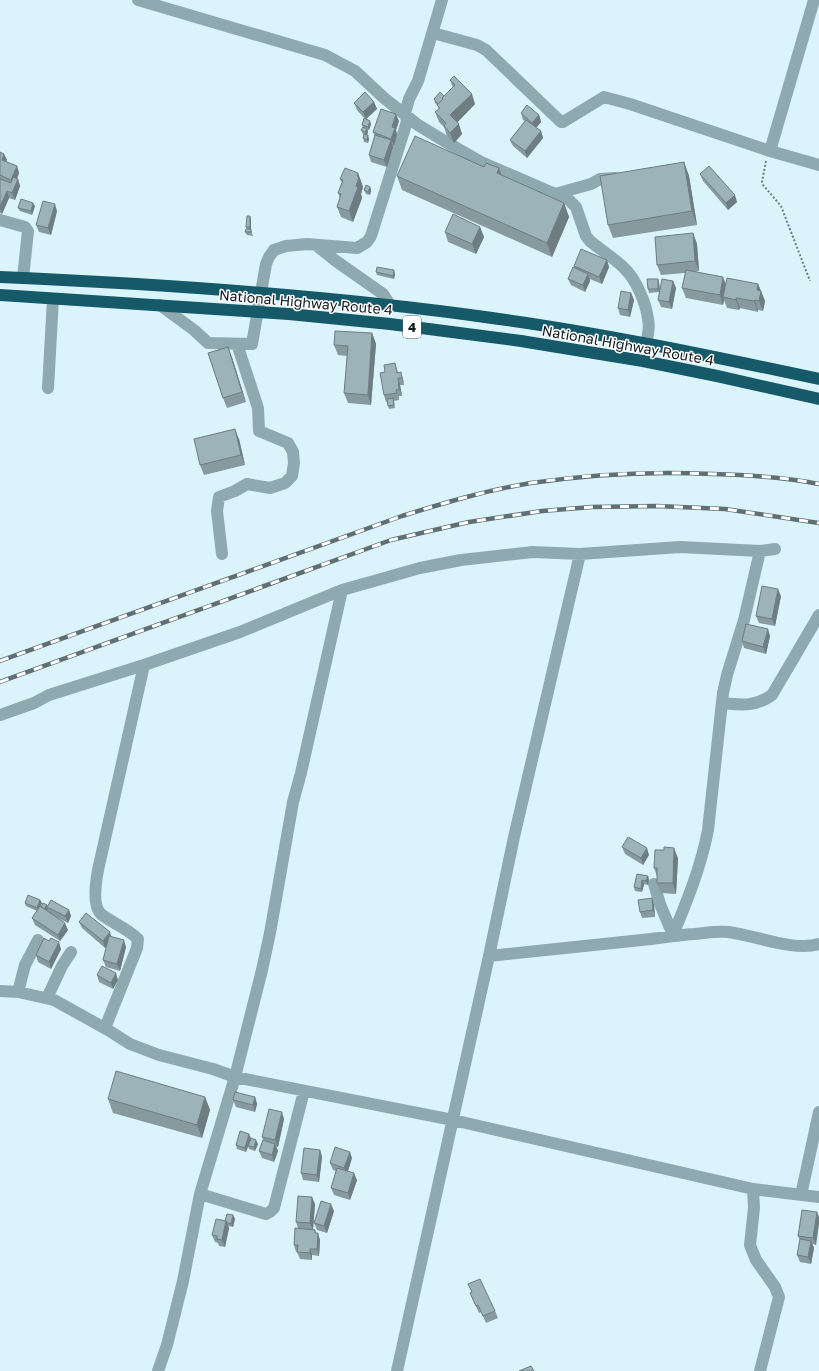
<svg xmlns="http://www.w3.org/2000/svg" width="819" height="1371" font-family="'Golos Text',sans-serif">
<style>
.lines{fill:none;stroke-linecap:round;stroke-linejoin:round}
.path{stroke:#6d7d82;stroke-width:2;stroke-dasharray:2 2;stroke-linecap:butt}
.minor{stroke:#8fa9b0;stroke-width:12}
.highway{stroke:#165968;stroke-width:12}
.rail-casing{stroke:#606f74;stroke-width:4.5}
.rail{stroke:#fff;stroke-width:3;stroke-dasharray:9;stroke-linecap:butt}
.wall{fill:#869aa0}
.shaded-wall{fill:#6d7d82}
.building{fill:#9cb3ba;stroke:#6d7d82}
.labels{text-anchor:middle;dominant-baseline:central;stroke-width:3;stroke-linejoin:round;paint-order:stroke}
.shield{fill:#fff;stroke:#585f61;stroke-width:1}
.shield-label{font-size:13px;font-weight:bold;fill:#111a1d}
.street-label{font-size:14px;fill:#111a1d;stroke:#fff}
</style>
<rect width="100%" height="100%" fill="#dbf4fb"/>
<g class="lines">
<!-- path -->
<path class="path" d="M766,161l-4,21 1,3 18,21 29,75"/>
<!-- minor -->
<path class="minor" d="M138,0l187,55 30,16 29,27 34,27 28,17 35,20 88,38 7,7 10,29 4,5c11,9 24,17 34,27 12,11 22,35 24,51 2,8 0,17 -2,25
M433,33l44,12 9,5 75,72h2l41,-25 26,7 140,47 49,14
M770,151l44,-151
M555,194l36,-10 9,-5 15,-1
M0,220l25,7 3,4 -5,47
M316,245l20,16 47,33 7,11
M160,305l34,25 14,13 44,1 14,-80 3,-7 5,-7 12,-4 21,-2 50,4 10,-6 4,-6 33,-105 3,-10 -2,-8 4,-14 9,-18 24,-81
M48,388l5,-89
M222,554l-5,-43 2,-14 16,-6 12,-7 23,4 15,-5 7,-7 2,-13 -1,-11 -5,-9 -29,-12 -1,-23 -21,-64
M580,554l100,-7 80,4 15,-2
M722,703c20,2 33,4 50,-8l47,-80
M0,715l34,-12 15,-8 95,-30
M654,884l6,20 13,31
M673,935c14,-34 28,-68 35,-105l15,-137 4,-18 17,-55 16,-69
M0,991l18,1 36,8 54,30 22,14 29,11 54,14 22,8 218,43 300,69 66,8
M18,992l7,-27 13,-25
M47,998l15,-32 9,-14
M105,1028l32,-80 1,-9c-11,-11 -26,-16 -37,-25 -9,-8 -5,-33 -3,-44l46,-205 96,-33 102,-42
M753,1189l1,19 -4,37 6,15 19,27 4,10 -19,74
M200,1194l66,20 4,-2 4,-4 30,-117
M801,1195l18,-83
M158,1371l9,-26 16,-64 17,-87 35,-117 27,-107 8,-37 23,-131 8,-29 41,-183 78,-22 41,-8 72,-8 47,2 -66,283 -25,119
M397,1371l92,-415 162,-17c15,-2 28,-4 43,-5 11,-1 23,-3 34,-2 26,3 67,20 91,12"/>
<!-- highway -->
<path class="highway" d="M0,277c165,7 329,18 492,41 110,15 219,38 327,61
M0,295l289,19 101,10 131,17 122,20 74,15 102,23"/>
<defs>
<path id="rail" d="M0,661l402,-145c42,-13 85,-26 129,-33 61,-9 121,-12 182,-9 35,1 72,3 106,10
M0,682l391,-142 78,-18 73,-11 50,-4 65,-1 68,3 94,14"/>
</defs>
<!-- rail casing -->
<use href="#rail" class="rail-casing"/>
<!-- rail -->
<use href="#rail" class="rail"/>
</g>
<!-- wall -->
<path class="wall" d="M450,80l25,24 -18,18 5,12 -8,9 -7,-7 -3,-9 -5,-5 -4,-10 4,-3 -2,-4 -2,-2 -1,-4 10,-3 9,-8z
M374,102l3,7 -11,10 5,5 -2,6h-1v2l-1,3 2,4 -1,4 -4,-1 -1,-4 1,-4h-1l-2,-4 2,-2 -1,-3 3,-6 -8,-9 -3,-7z
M521,113l18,2 2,7 -5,6 5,3 2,7 -16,20 -14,-12 -3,-6 15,-19 -2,-1z
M399,121l-3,9 1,5 -3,11 -1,-1v2l-6,20 -16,-5 -2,-7 6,-18 -2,-5z
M0,152l4,2 3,6 -1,2 11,4 2,7 -2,6h1l2,7 -5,14 -6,-2 -7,16 -2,-1z
M684,162l5,14 8,49 -84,13 -5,-13z
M358,173l5,14 -2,7 1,4 -9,24 -12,-5 -4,-10 3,-9 -2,-5 4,-10 -2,-4z
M700,174l37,28 -9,8 -25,-29z
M502,175l62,28 5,14 -17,40 -150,-67 -5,-14z
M370,187l1,3 -1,5 -4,-1 -2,-4z
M35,206l-3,9 -12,-4 -2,-3z
M57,211l-6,24 -12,-3 -3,-7z
M250,216l1,4v9l1,4 1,3 -6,-1 -2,-3 2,-3 -1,-2z
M480,227l4,10 -8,17 -28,-12 -3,-10z
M693,233l4,11 2,27 -4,1 31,13 32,-1 7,17 -2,10 -5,-1v2l-18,-4 -1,2 -12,-2 -3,-8 -1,5 -37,-7 -4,-10 3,-15 -24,2 -4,-10z
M607,260l2,7 -7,17 -12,-5v2l-5,11 -14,-7 -3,-6 6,-11v-2z
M376,272l19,2 -1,5 -17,-4z
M658,279l1,3 1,10 -11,1 -1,-4z
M673,281l3,7 -4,21 -11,-2 -3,-7z
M631,293l3,7 -4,17 -10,-2 -2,-7z
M372,333l4,11 -5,61 -23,-2 -4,-10 3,-37 -9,-1 -4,-10z
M228,347l18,55 -19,6 -4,-10z
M395,363l3,9 5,7 1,6h-4l2,11h-3v4l-5,1 1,7 -6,1 -2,-7h-1l-2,-7z
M239,439l6,26 -41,10 -4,-10z
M781,596l-6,30 -16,-3 -3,-7z
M770,636l-4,18 -22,-6 -2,-7z
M622,847l27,8 -6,10 -18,-11z
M678,858l-2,36 -15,-1 -4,-10v-7l-3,-8z
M648,876l1,4 -1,5 -4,-1 -2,8 -7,-1 -1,-4z
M652,898l2,7 1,12 -13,1 -2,-6z
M40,900l2,3 -2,3 7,-1v2l22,3 2,6 -3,7 -12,-6 12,13 -8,11 -25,-16 -3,-7 5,-7 -11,-5 -1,-3z
M79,922l32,15 15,10 -6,24 -14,-4 -3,-7 4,-14 -2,2 -23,-20z
M61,949l-10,20 -13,-7 -2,-7z
M97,975l21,5 -5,9 -14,-7z
M205,1097l5,13 -8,28 -89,-25 -5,-14z
M255,1097l2,7 -2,8 -19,-5 -3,-7z
M284,1119l-6,28h-2l2,4 -4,11 -12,-4 -3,-7 4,-11 -1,-3z
M251,1138l-5,14 -9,-3 -1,-4z
M258,1144l-3,7 -6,-2 -1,-3z
M320,1150l2,7 -3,25 -16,-2 -2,-7z
M352,1158l-4,13 9,9 -7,20 -16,-5 -3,-7 5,-17 -3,-1 -3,-7z
M315,1204l-2,25 2,1 1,3 4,7 -1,16 -7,-1v5l-12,-1 -3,-7h-1l-2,-7 4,-17 -2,-6z
M334,1211l-7,22 -10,-3 -3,-7z
M817,1212l-1,33 -4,-1 2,4 -3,16 -11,-2 -3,-7 3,-14 -2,-5z
M233,1215l2,4 -2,8 -5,-1 1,2 -4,19 -6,-1 -1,-3 -3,-1 -3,-7 13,-14z
M468,1284l27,27 3,7 -12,5 -5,-11 -2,1 -6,-13 -3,-7 2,-1z"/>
<!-- shaded-wall -->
<path class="shaded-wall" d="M472,94l3,10 -21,22 -4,-11z
M374,102l3,7 -11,10 -3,-7z
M396,114l3,7 -3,9 1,5 -3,11 -3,-7 1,-12z
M539,115l2,7 -6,7 -3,-6z
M370,121l1,3 -2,6 -1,-3z
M459,124l3,10 -8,9 -4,-10z
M367,129l1,3 -2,4 -1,-4z
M541,131l2,7 -16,20 -2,-7z
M368,135l1,4 -1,4 -1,-3z
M391,140l2,7 -6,20 -3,-7z
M4,154l3,6 -3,7 -2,-7z
M684,162l5,14 8,49 -5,-14z
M17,166l2,7 -5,14 -3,-7z
M499,168l5,14 -7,-9z
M358,173l5,14 -2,7 1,4 -9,24 -4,-11 7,-25 1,-10z
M18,179l2,7 -5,14 -3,-7z
M370,187l1,3 -1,5 -2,-3z
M7,191l2,7 -7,16 -2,-6v-1z
M735,195l2,7 -9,8 -2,-7z
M33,203l2,3 -3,9 -1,-4z
M564,203l5,14 -17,40 -5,-14z
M55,204l2,7 -6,24 -3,-7z
M250,216l1,4v11l-1,-4z
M480,227l4,10 -8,17 -4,-10z
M693,233l4,11 2,27 -4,-10z
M607,260l2,7 -7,17 -3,-7z
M394,270l1,4 -1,5 -1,-3z
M588,274l2,7 -5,11 -2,-7z
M723,277l4,10 -4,10 1,3 -1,5 -3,-10z
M658,279l1,3 1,10 -2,-3z
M673,281l3,7 -4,21 -3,-7z
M758,284l7,17 -2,10 -4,-10 -2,-11z
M631,293l3,7 -4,17 -2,-7z
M736,298l4,10 -1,2 -3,-10z
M755,300l3,10v2l-4,-11z
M372,333l4,11 -5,61 -3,-10z
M228,347l4,10 14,45 -4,-10z
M401,372l2,7 1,6 -2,-7z
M398,378l2,7 2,11 -3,-7z
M235,429l4,10 6,26 -4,-10z
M778,589l3,7 -6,30 -3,-7z
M768,629l2,7 -4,18 -3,-7z
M647,848l2,7 -6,10 -2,-7z
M674,848l4,10 -2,36 -3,-11z
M648,876l1,4 -1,5 -2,-4z
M642,880l2,4 -2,8 -1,-3z
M652,898l2,7 1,12 -2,-7z
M40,900l2,3 -4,8 -1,-3z
M47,905l1,4 -3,4 -1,-4z
M69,910l2,6 -3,7 -3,-7z
M65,923l3,7 -8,11 -2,-6z
M110,932l2,7 -7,9 -2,-7z
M124,940l2,7 -6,24 -3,-7z
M59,942l2,7 -10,20 -2,-7z
M116,973l2,7 -5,9 -2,-6z
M205,1097l5,13 -8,28 -5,-13z
M255,1097l2,7 -2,8 -2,-7z
M282,1112l2,7 -6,28 -3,-7z
M249,1134l2,4 -5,14 -1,-4z
M256,1140l2,4 -3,7 -1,-4z
M275,1144l3,7 -4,11 -2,-7z
M320,1150l2,7 -3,25 -2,-7z
M350,1152l2,6 -5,16 -3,-6z
M354,1173l3,7 -7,20 -2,-7z
M312,1197l3,7 -2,26 -3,-7z
M331,1204l3,7 -7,22 -3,-7z
M817,1212l2,5v7l-3,21 -3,-7z
M233,1215l2,4 -2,8 -2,-3z
M226,1221l3,7 -4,19 -3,-7z
M318,1233l2,7 -1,16 -2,-7z
M811,1241l3,7 -3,16 -3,-7z
M310,1249l2,6v5l-2,-7z"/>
<!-- building -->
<path class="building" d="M454,76l18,18 -22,21 9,9 -9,9 -6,-7 2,-3 -11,-11 5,-4 -3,-3 6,-6 -1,-1 13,-13 -5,-5z
M365,92l9,10 -11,10 -9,-9z
M440,92l4,4 -2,2 1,1 -5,5 -4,-5z
M527,105l12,10 -7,8 -11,-10z
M381,109l15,5 -4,13 3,1 -4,11 -18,-7z
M364,118l6,3 -2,6 -6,-2z
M526,120l15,11 -16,20 -15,-11z
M363,127l4,2 -2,3 -4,-2z
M364,134l4,1 -1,5 -4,-2z
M375,135l16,5 -7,20 -15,-5z
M415,136l69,31 2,-4 13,5 -2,5 67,30 -17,40 -150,-67z
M0,152l4,2 -2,6 15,6 -6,14 -11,-5z
M684,162l8,49 -84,14 -8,-49z
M709,166l26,29 -9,8 -26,-29z
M345,168l13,5 -1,3 2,1 -3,9 2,1 -9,24 -12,-4 4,-13 -3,-1 5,-13 -3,-1z
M13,177l5,2 -6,14 -5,-2 -7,16v-28l11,4z
M366,185l4,2 -2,5 -4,-2z
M21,199l12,4 -2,8 -13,-3z
M43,201l12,3 -7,24 -12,-3z
M453,214l27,13 -8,17 -27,-12z
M247,216h3v11h-4z
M246,229h5v3h-6z
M693,233l2,28 -38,4 -2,-28z
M581,249l26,11 -8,17 -25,-11z
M377,267l17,3 -1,6 -17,-4z
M573,267l15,7 -5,11 -15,-6z
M686,270l37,7 -3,18 -38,-7z
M727,278l31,6 -1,6 4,1 -2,10 -4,-1 -1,1 -18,-3v2l-13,-3z
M647,279h11v10h-10z
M662,279l11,2 -4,21 -11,-2z
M621,291l10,2 -3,17 -10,-2z
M335,331l37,2 -4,62 -24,-2 4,-47 -14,-1z
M228,347l14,45 -19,6 -15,-45z
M395,363l2,10 4,-1 1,6h-4l1,11 -3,1 1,3 -13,2 -4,-22 5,-1 -1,-7z
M393,398l1,7 -6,1 -1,-7z
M235,429l6,26 -41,10 -6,-26z
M762,586l16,3 -6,30 -16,-3z
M746,624l22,5 -5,18 -21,-6z
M628,837l19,11 -6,10 -19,-11z
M664,847l10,1 -1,35h-16v-15h-3l1,-18h9z
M637,874l11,2 -2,5 -4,-1 -1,9 -7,-2z
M28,895l12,5 -3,8 -12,-5z
M652,898l1,12 -13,2 -2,-12z
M51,900l18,10 -4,6 -18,-9z
M43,903l4,2 -3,4 -3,-2z
M40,906l25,17 -7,12 -26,-17z
M86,913l24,19 -7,9 -24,-19z
M109,936l15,4 -7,24 -14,-4z
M44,938l5,3 2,-3 8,4 -10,20 -13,-7z
M102,966l14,7 -5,10 -14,-8z
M116,1071l89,26 -8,28 -89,-26z
M235,1092l20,5 -2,8 -20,-5z
M269,1109l13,3 -7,28 -13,-3z
M240,1131l9,3 -4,14 -9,-3z
M251,1138l5,2 -2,7 -6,-1z
M263,1140l12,4 -3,11 -13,-4z
M335,1147l15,5 -6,16 -14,-5z
M304,1148l16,2 -3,25 -16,-2z
M337,1168l17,5 -6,20 -17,-5z
M298,1196l14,1 -2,26 -14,-1z
M321,1201l10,3 -7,22 -10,-3z
M802,1210l15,2 -4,26 -15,-2z
M227,1214l6,1 -2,9 -4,-1 -1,-2h-1z
M216,1219l10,2 -4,19 -5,-1v-3l-5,-1z
M295,1228l20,2v3h3l-1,16h-7v4l-13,-1 1,-7h-4z
M800,1239l11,2 -3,16 -11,-2z
M480,1279l15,32 -12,5 -5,-11 -2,1 -6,-13 2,-1 -4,-8z
M531,1366l3,5h-15z"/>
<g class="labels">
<!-- shield labels -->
<rect class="shield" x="403" y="316" width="18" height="22" rx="3"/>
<g class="shield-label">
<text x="412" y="327">4</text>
</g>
<!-- street labels -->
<g class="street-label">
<text transform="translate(306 302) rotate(5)">National Highway Route 4</text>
<text transform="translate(628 345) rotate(10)">National Highway Route 4</text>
</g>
</g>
</svg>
